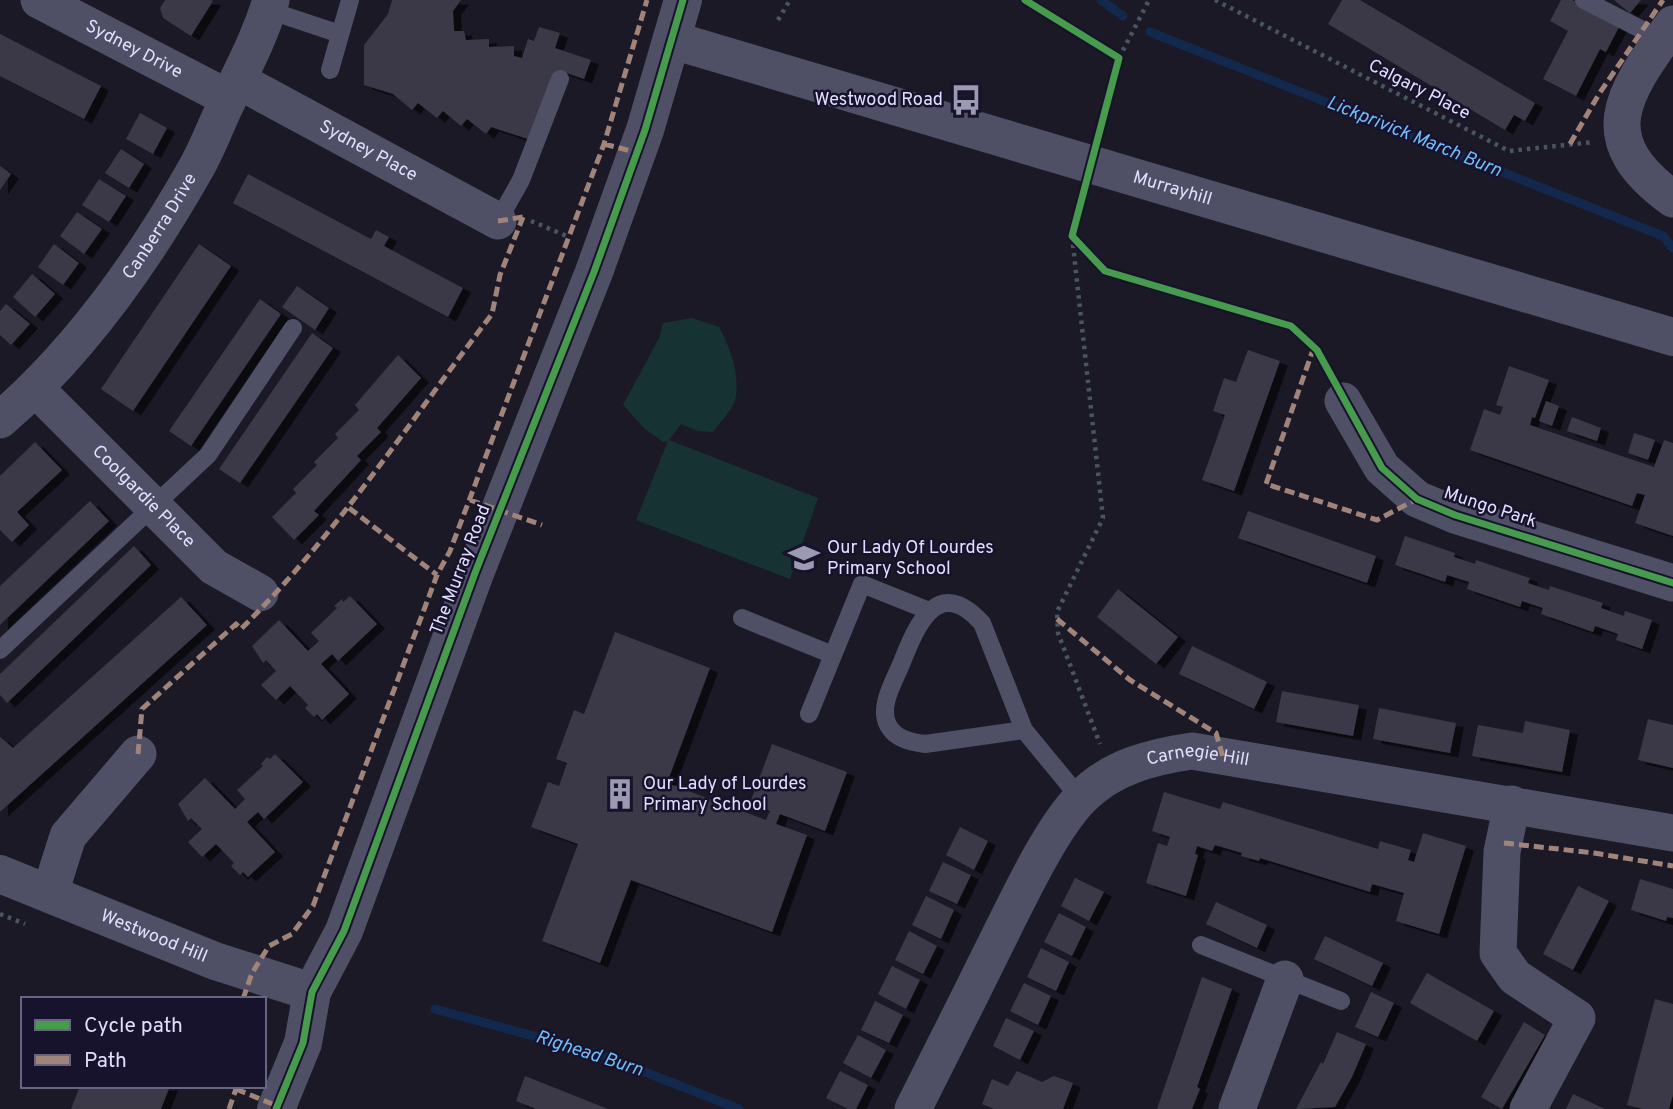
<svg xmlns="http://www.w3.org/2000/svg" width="1673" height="1109" font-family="Overpass,sans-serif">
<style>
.green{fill:#173232}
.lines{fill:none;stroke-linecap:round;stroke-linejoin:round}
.stream{stroke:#13284d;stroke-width:9}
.building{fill:#3a3847;filter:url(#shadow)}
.path{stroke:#495563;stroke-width:4.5;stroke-dasharray:3.5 5;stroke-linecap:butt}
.service{stroke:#4f4f66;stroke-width:18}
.minor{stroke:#4f4f66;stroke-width:37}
.tertiary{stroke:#4f4f66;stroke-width:38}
.quiet{stroke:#a18479;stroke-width:5;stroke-dasharray:10 5;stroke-linecap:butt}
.cycleway-casing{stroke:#17132c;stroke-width:11}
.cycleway{stroke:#469c4c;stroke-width:7}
.labels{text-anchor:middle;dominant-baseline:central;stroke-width:5;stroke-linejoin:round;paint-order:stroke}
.street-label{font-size:18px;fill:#e2dffe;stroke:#17132c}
.poi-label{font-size:18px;fill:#e2dffe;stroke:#17132c;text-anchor:start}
.water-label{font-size:19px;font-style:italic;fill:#71bcfa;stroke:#17132c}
</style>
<defs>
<filter id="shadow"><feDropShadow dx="8" dy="4.5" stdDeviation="0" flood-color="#0009"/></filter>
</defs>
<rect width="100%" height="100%" fill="#1b1926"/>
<!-- green -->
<path class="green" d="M692,318l27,9c11,20 22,49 16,73 -3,11 -16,23 -22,32l-16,-1 -16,-7 -12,16 149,58 -28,81 -154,-59 32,-79 -5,1 -19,-14 -21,-23 36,-67 4,-15z"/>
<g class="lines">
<!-- stream -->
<path class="stream" d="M1101,0l22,16
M1150,32l513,204 10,12
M435,1009l164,45 140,55"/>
</g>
<!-- building -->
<path class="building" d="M165,0h46l2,1 -22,35 -28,-18 -3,-10z
M392,0h69l-8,11 1,20h10l2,9 23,-1v8l25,-1v10l8,2 6,-19 6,2 5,-14 21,6 -5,15 36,12 -7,19 -26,-9 -24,71 -43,-14 -5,7 -19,-15 -6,7 -18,-15 -6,7 -19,-15 -6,7 -19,-16 -29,-9v-40l24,-31z
M1342,0h18l175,103 -10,18 -11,-6 -9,15 -177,-106z
M1561,0h11l48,25 -14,27 -6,-3 -24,47 -33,-17 25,-48 -18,-10z
M1614,0h27l-11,13z
M0,34l101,52 -17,33 -84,-43z
M140,113l27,15 -14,26 -27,-15z
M121,149l23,15 -15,24 -24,-15z
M0,166l11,8 -11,16z
M248,174l123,65 5,-9 13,7 -5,9 79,42 -15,29 -215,-114z
M99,179l27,17 -17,26 -27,-17z
M77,212l25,17 -18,25 -24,-18z
M54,244l25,19 -16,22 -25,-18z
M199,244l32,22 -98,145 -32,-22z
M32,274l23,20 -20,23 -22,-20z
M297,286l32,22 -14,22 -33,-23z
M260,299l21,15 -90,132 -22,-15z
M6,304l24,20 -19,21 -11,-10v-24z
M312,333l21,15 -93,135 -21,-14z
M1248,350l32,11 -46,130 -32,-11 23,-65 -12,-4 11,-33 12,4z
M398,355l23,23 -44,50 4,4 -24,24 4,4 -47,51 5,4 -25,25 -22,-23 24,-24 -3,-4 24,-24 -3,-3 24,-24 -3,-4 24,-24 -4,-5z
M1509,366l40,14 -14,38 -3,-1 -2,8 124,42 10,-27 9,3v93l-38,-13 10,-28 -8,-2 -5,13 -162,-56 14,-41 16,6 3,-8 -7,-2z
M1546,401l13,5 -7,20 -13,-5z
M1572,417l29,11 -4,13 -30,-10z
M1634,433l21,7 -7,20 -20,-7z
M35,442l27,28 -45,42 12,13 -17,17 -12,-12v-54z
M90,501l19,20 -109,104v-39z
M1248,511l128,45 -9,27 -129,-45z
M1405,536l50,17 -1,4 21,7 1,-4 54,18 -2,5 21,7 1,-4 53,17 -2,5 23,8 1,-5 27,9 -10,29 -26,-9 2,-6 -23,-8 -2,6 -52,-18 2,-6 -21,-7 -2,6 -53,-18 2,-7 -22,-7 -2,7 -50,-17z
M134,546l17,19 -144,138 -7,-8v-21z
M1118,589l60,48 -22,27 -59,-47z
M350,596l27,28 -39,37 -6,-7 -11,10 28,30 -27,26 -5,-6 -3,3 -9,-9 3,-3 -18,-19 -14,14 -15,-15 15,-14 -10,-11 -3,3 -11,-17 27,-26 29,31 11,-10 -8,-8 26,-25 -3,-2 8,-7 1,3z
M181,597l26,28 -207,187v-75l13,11z
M615,632l95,36 -43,115 99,37 4,-9 -20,-8 22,-59 75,28 -22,59 -45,-17 -4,10 31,11 -35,97 -141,-52 -31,83 -58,-22 36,-97 -47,-17 17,-45 11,4 8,-23 -11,-4 18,-49 10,4z
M1192,646l75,36 -13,27 -75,-35z
M1282,691l77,14 -6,31 -77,-14z
M1379,708l77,15 -6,30 -77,-14z
M1648,719l25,6v43l-35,-8z
M1525,721l45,9 -8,42 -90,-16 6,-31 45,8z
M275,754l28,28 -39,37 -6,-7 -11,10 28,30 -27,25 -5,-5 -3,3 -9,-9 3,-3 -18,-19 -14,13 -14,-15 14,-13 -11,-11 -3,3 -10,-17 27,-26 30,31 10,-10 -8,-9 26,-24 -2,-2 6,-7 3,2z
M1164,792l56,17 3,-7 155,47 2,-8 31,9 -3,10 6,2 9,-29 43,13 -27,88 -43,-13 8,-28 -32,-9 -2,8 -110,-34 -1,3 -18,-5 1,-3 -27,-8 -3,6 -15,-5 -2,8 3,1 -12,41 -40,-13 12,-40 9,3 3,-9 -18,-6z
M960,827l28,14 -14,29 -28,-15z
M943,862l28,13 -14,29 -28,-13z
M1075,878l29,14 -15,29 -28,-15z
M1640,879l33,10v29l-6,-1 -1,4 -35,-11z
M1578,886l31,15 -36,69 -30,-16z
M926,896l28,14 -13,29 -29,-14z
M1216,902l51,23 -10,23 -51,-24z
M1059,913l27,14 -14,29 -28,-14z
M909,931l28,15 -14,28 -28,-14z
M1325,936l58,27 -11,23 -58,-27z
M1041,948l28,14 -13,29 -29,-14z
M892,966l28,14 -14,29 -28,-15z
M1427,973l67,38 -17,30 -67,-38z
M1202,977l30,12 -35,98 3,2 -8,20h-35z
M1024,983l27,13 -13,29 -28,-14z
M1371,992l23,11 -16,34 -23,-10z
M1655,999l18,5v91l-4,14h-26l-16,-4z
M875,1001l28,14 -14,28 -28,-13z
M1006,1018l28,13 -14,29 -27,-14z
M1524,1022l21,13 -43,74 -21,-12z
M1337,1032l29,12 -14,33 -17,30 -39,2 25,-47 2,2z
M858,1035l28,15 -15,28 -28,-15z
M840,1071l28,14 -12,24h-8l-22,-11z
M1017,1071l25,11 12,-6 19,7 -10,26h-69l-12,-5 10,-25 16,7z
M525,1076l83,33h-72l-20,-8z
M80,1086h90l-9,23h-90z
M1573,1094l32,15h-39z"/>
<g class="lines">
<!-- path -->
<path class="path" d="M1215,0l294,151 85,-9
M778,20l12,-20
M1119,58l30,-58
M531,221l38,16
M1072,236l31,282 -46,94 1,21 42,111
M0,914l25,10"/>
<!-- service -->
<path class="service" d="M1584,0l78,40
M268,10l72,24
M330,70l20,-70
M498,221l23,-41 39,-101
M742,618l91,37
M0,650l208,-195 85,-127
M809,714l53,-130 65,26
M1024,730l-99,14c-14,-2 -30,-5 -37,-19 -10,-19 7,-45 14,-63 15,-38 36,-87 80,-39l42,107 56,68
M1201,945l140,56"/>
<!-- minor -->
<g class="minor">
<path id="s1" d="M39,0l189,98"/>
<path d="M1673,24c-50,70 -84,114 0,175"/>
<path id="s2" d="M239,81l259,140"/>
<path id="s3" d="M36,389l178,178 46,26"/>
<path d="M1343,401l39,67 35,31 38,16 218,68"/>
<path id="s4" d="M0,420c79,-68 144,-160 195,-250 13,-22 21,-46 32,-68 16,-34 33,-65 44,-102"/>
<path d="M1512,804l-10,48 -4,101 17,24 62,41 -49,91"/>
<path d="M50,893l18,-57 70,-82"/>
<path id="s5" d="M913,1109c31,-61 61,-121 91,-182 19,-38 48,-99 77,-129 30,-31 70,-41 111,-47l481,82"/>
<path d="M1237,1109l48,-130"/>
</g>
<!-- tertiary -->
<g class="tertiary">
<path id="s6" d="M672,40l1001,297"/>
<path id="s7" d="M0,874l215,87 97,31"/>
<path d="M276,1109l27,-66 9,-51 32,-61 131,-358 119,-301 51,-142 38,-130"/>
</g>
<!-- quiet -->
<path class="quiet" d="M604,144l31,8
M1570,144l29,-50 64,-94
M498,221l25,-4
M1314,347l-48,137 111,36 40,-21
M470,500l72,25
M349,508l88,67
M1057,619l73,61 86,53 7,24
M138,754l4,-45 94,-85 5,5c97,-96 168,-207 251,-315l8,-39 23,-58
M1504,843l90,10 79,13
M243,999l9,-26 17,-27 23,-12 21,-28 124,-331 13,-24 154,-407 43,-144
M236,1089l46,19
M229,1109l8,-23"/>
<defs>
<path id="cycleway" d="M1025,0l94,58 -47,178 33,35 186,55 26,24 65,118 35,31 38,16 218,68
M276,1109l27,-66 9,-51 32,-61 131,-358 119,-301 51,-142 38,-130"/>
</defs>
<!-- cycleway casing -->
<use href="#cycleway" class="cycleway-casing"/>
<!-- cycleway -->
<use href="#cycleway" class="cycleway"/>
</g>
<!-- icons -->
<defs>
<symbol id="bus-bare" viewBox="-9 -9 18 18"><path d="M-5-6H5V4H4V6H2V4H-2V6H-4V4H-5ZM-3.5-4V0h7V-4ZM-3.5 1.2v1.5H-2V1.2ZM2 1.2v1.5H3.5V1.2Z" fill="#9c9ab2" stroke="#17132c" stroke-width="2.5" paint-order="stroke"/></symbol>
<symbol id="school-bare" viewBox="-9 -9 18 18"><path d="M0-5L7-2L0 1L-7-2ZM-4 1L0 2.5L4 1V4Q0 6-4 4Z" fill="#9c9ab2" stroke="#17132c" stroke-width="2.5" paint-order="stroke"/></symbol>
<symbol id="building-bare" viewBox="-9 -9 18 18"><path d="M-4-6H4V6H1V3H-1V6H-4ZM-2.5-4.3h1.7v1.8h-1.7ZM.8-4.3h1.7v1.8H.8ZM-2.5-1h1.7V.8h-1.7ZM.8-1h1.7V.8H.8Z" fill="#9c9ab2" stroke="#17132c" stroke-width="2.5" paint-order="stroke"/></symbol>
</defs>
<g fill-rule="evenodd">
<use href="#bus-bare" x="944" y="78" width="44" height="44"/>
<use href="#school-bare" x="782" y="536" width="44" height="44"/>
<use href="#building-bare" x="598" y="772" width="44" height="44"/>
</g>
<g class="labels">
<!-- street labels -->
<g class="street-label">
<text stroke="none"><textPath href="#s1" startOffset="107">Sydney Drive</textPath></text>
<text transform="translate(1419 90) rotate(27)">Calgary Place</text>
<text stroke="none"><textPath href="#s2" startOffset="147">Sydney Place</textPath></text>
<text stroke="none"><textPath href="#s6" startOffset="522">Murrayhill</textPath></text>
<text stroke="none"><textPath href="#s4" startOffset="252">Canberra Drive</textPath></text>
<text stroke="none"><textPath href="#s3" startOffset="152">Coolgardie Place</textPath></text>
<text transform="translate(1490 508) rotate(18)">Mungo Park</text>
<text transform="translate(461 570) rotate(-69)">The Murray Road</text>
<text stroke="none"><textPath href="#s5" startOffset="483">Carnegie Hill</textPath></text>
<text stroke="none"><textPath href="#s7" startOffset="166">Westwood Hill</textPath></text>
</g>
<!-- poi labels -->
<g class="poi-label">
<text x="943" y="100" text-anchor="end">Westwood Road</text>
<text x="827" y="548">Our Lady Of Lourdes<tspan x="827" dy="21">Primary School</tspan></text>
<text x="643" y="784">Our Lady of Lourdes<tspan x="643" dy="21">Primary School</tspan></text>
</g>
<!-- water labels -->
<g class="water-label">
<text transform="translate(1414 137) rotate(22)">Lickprivick March Burn</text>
<text transform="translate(589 1054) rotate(18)">Righead Burn</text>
</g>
</g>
<!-- legend -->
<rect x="21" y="997" width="245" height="91" fill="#17132c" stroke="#686580" stroke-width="2"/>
<rect x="35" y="1020" width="35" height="10" fill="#469c4c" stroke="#686580" stroke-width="2"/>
<text x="84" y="1032" font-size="21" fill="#e2dffe">Cycle path</text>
<rect x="35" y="1055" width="35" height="10" fill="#a18479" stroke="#686580" stroke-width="2"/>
<text x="84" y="1067" font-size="21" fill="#e2dffe">Path</text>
</svg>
